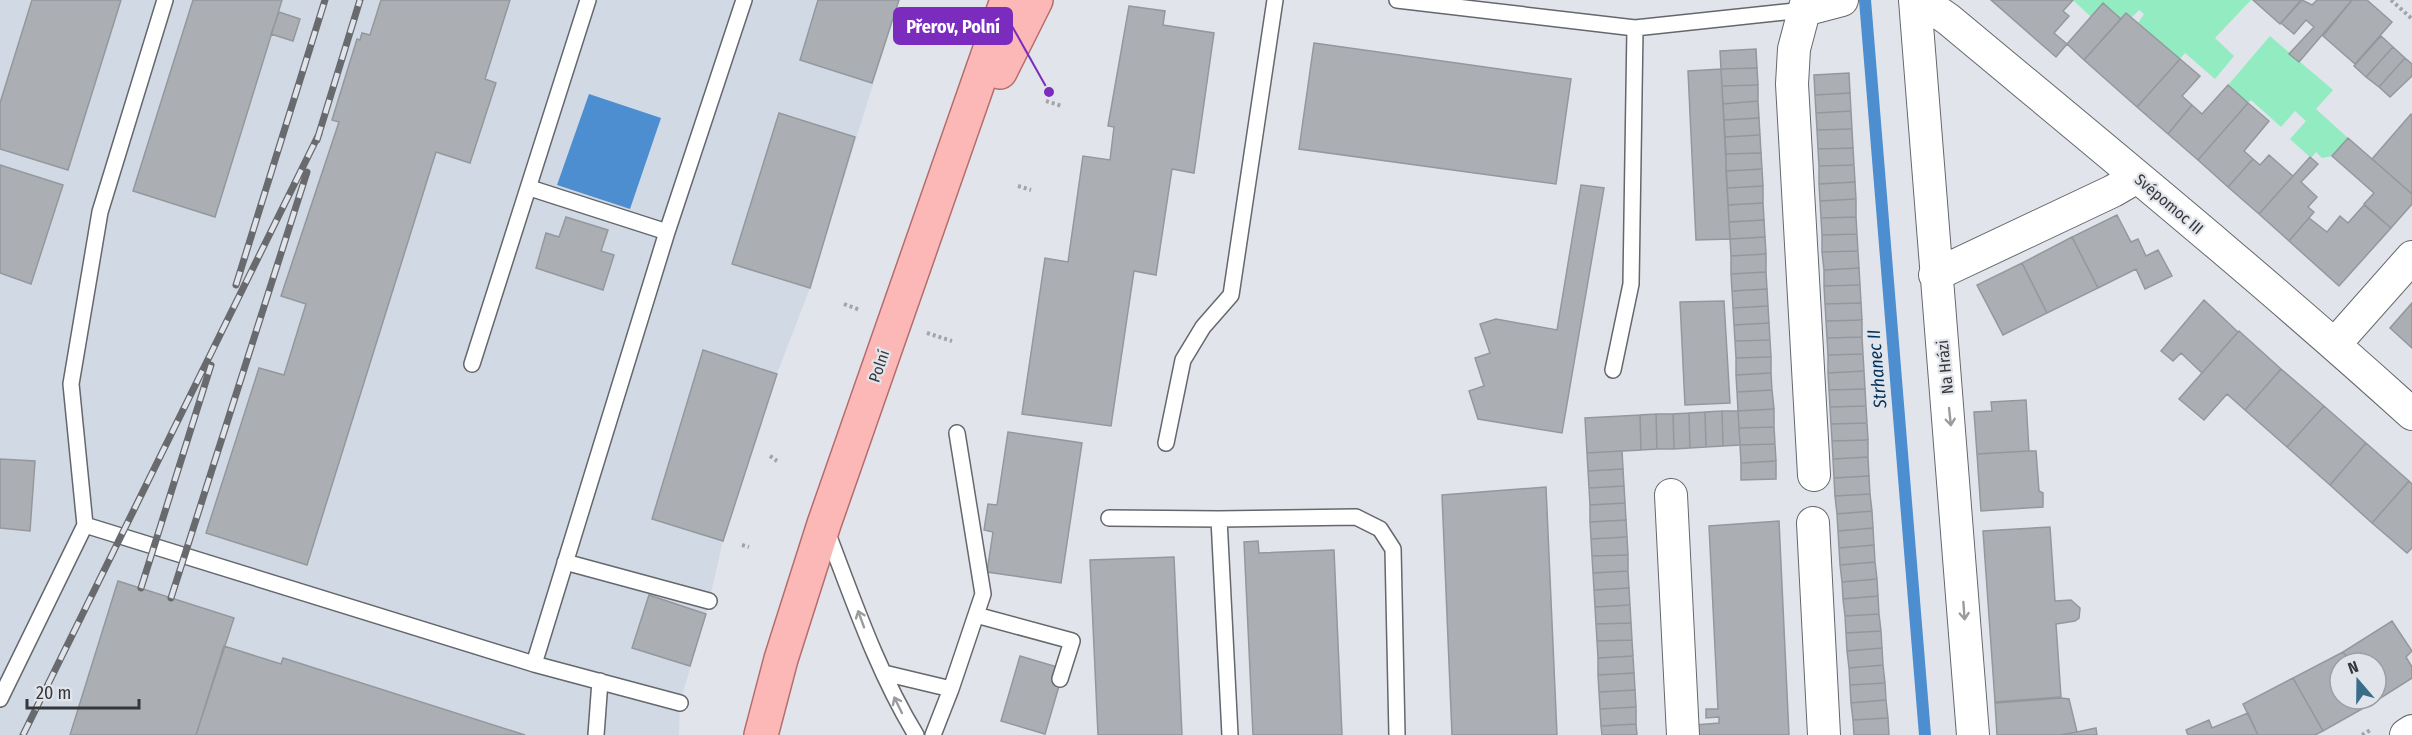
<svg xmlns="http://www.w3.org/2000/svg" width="2412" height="735" font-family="'Fira Sans Condensed',sans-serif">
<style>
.built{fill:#d1d9e5}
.green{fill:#92ebc1}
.water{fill:#4c8ed0}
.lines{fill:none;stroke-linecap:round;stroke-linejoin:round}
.stream{stroke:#4c8ed0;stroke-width:12}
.building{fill:#abafb4;stroke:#94989d;stroke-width:1.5}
.lane-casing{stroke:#64676c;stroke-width:18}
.street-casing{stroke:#64676c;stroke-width:34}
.primary-casing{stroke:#b56c6c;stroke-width:36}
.path{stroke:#a1a4a9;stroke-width:4;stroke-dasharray:3 3;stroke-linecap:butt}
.lane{stroke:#fff;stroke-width:15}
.street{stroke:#fff;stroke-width:32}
.primary{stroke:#fcb8b7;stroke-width:33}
.rail-casing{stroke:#686a6e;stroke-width:7}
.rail{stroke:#e1e5eb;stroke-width:4.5;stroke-dasharray:14;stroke-linecap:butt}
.oneway{stroke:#9a9b9c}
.labels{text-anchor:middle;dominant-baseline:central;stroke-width:4.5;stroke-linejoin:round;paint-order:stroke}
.street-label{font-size:16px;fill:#36373a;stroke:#e1e5eb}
.water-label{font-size:18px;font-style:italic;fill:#00315b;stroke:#e1e5eb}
.leader{fill:none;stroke:#7b2cbf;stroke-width:2}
.callout-dot{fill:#7b2cbf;stroke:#e1e5eb;stroke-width:2}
.callout{fill:#7b2cbf;stroke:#7b2cbf;stroke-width:2}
.callout-label{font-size:18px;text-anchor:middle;font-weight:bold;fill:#fff}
</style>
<rect width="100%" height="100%" fill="#e1e5eb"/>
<!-- built -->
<path class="built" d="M0,0h899l-89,288 -33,86 -54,167 -17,73 -26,89 -1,32h-679z"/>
<!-- green -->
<path class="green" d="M2073,0h178l-36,38 19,18 -19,23 -30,-26 -5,6 -42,-36 6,-9 -5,-4 -7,7 -6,-4 -5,6 -30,-2z
M2270,36l63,54 -17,19 32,29 -16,18 -10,2 -6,-6 -5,6 -21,-19 16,-18 -11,-10 -14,16 -30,-27 -3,3 -20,-18z"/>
<!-- water -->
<path class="water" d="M589,94l72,24 -31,91 -73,-24z"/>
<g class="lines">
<!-- stream -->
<path class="stream" d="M1865,0l60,735"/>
</g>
<!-- building -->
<path class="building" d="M32,0h89l-53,170 -68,-21v-46z
M193,0h89l-67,217 -82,-26z
M381,0h129l-25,79 11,4 -26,80 -34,-11 -129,413 -101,-32 53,-165 25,7 22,-71 -25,-8 58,-174 -7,-2 25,-81 3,1 2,-7 8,2z
M818,0h81l-27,83 -72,-23z
M1991,0h82l-10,11 6,5 -15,17 13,11 -11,13z
M2253,0h48l-21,24z
M2302,0l10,5 5,-5h35l-53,62 -10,-8 25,-27 -8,-7 -12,14 -13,-11z
M2352,0h15l25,22 -37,42 -32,-28z
M2103,3l18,16 -37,41 -17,-16z
M1129,6l36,5 -2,14 51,8 -20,140 -22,-4 -16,106 -22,-4 -23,155 -89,-12 23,-156 23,4 15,-106 27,4 4,-33 -6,-1z
M279,12l21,7 -7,22 -22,-7z
M2126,13l54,46 -43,48 -53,-47z
M2381,36l12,11 -27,30 -12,-11z
M1314,43l257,36 -15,105 -257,-35z
M2393,47l12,11 -26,29 -13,-10z
M1756,49l1,19 -36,1 -1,-18z
M2405,58l7,6v12l-22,21 -11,-10z
M2180,59l20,17 -18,20 10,9 -24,29 -31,-27z
M1757,68l1,17 -36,1 -1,-17z
M1721,69l9,170 -34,1 -8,-169z
M1849,73l1,20 -35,2 -1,-20z
M1758,85v16l-35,3 -1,-18z
M2228,85l20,18 -50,57 -30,-26 24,-29 10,9z
M1850,93l1,18 -35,2 -1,-18z
M1758,101l1,17 -35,2 -1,-16z
M2248,103l21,18 -25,30 9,8 -25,28 -30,-27z
M1851,111l1,18 -35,1 -1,-17z
M779,113l76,24 -45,151 -78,-24z
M2411,114l1,1v79l-40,-35z
M1759,118l1,17 -35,2 -1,-17z
M1852,129l1,19 -35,1 -1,-19z
M1760,135l1,18 -35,1 -1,-17z
M2348,138l64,56v10l-21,24 -27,-24 10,-11 -42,-37z
M1853,148l1,17 -35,1 -1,-17z
M1761,153l1,16 -36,2v-17z
M2269,155l24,21 -34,38 -31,-27 25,-28 7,6z
M2310,157l8,7 -17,18 16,15 -9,10 6,5 -25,29 -30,-27z
M0,165l63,20 -32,99 -31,-11z
M1854,165l1,17 -36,2v-18z
M1762,169l1,17 -36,2 -1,-17z
M1855,182l1,17 -36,2 -1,-17z
M1581,185l23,3 -42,245 -84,-14 -9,-28 15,-5 -9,-28 15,-5 -10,-29 16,-5 61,11z
M1763,186v17l-35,2 -1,-17z
M1856,199v18l-35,1 -1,-17z
M1763,203l1,17 -35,2 -1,-17z
M2364,205l27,23 -52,58 -50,-45 20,-23 18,14 13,-16 8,7z
M2117,215l14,27 7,-3 8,17 12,-6 14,26 -27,13 -9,-20 -38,19 -26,-51z
M566,217l42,13 -7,21 13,4 -11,35 -67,-22 10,-35 13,4z
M1856,217l1,17 -35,1 -1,-17z
M1764,220l1,17 -35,2 -1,-17z
M1857,234l1,17 -36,1v-17z
M1765,237l1,17 -35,2 -1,-17z
M2072,237l26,51 -51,25 -25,-50z
M1858,251l1,17 -35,2 -2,-18z
M1766,254v18l-35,2v-18z
M2022,263l25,50 -44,22 -26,-50z
M1859,268l1,17 -36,1v-16z
M1766,272l1,17 -35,2 -1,-17z
M1860,285l1,18 -36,1 -1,-18z
M1767,289l1,17 -35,2 -1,-17z
M2204,300l34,32 -36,41 -21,-20 -8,8 -12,-10z
M1724,301l6,102 -45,2 -5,-103z
M1861,303l1,17 -36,1 -1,-17z
M2412,303v45l-22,-20z
M1768,306l1,17 -35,2 -1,-17z
M1862,320v17l-35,1 -1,-17z
M1769,323l1,17 -35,1 -1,-16z
M2239,331l42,38 -36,41 -18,-16 -23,26 -25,-21z
M1862,337l1,17 -35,1 -1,-17z
M1770,340l1,17 -35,1 -1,-17z
M703,350l74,24 -54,167 -71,-22z
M1863,354l1,17 -36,2v-18z
M1771,357v16l-35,2v-17z
M2281,369l43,37 -37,41 -42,-37z
M1864,371l1,18 -36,1 -1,-17z
M1771,373l1,17 -35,2 -1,-17z
M1865,389l1,17 -36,1 -1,-17z
M1772,390l2,19 -36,2 -1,-19z
M2026,400l3,51 -52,3 -3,-42 18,-1 -1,-9z
M1866,406l1,17 -36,1 -1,-17z
M2324,406l42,37 -36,42 -43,-38z
M1774,409v18l-35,1 -1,-17z
M1722,411l1,35 -17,1 -1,-35z
M1722,411h16l2,34 -17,1z
M1705,412l1,35 -16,1 -1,-35z
M1689,413l1,35 -16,1 -1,-35z
M1656,414l1,35 -16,1 -1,-35z
M1656,414h17l1,35h-17z
M1640,415l1,35 -54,3 -2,-35z
M1867,423l1,17 -36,1 -1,-17z
M1774,427l1,17 -35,1 -1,-17z
M1008,432l74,11 -21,140 -74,-11 6,-40 -9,-2 4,-26 9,1z
M1868,440v17l-35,2 -1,-18z
M2366,443l43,38 -37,42 -42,-38z
M1775,444l1,17 -35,2 -1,-18z
M1622,451l1,18 -35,2 -1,-18z
M2029,451h7l3,40 4,2v14l-62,4 -4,-57z
M1868,457l1,19 -35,2 -1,-19z
M0,459l35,2 -5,70 -30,-3z
M1776,461v18l-35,1v-17z
M1623,469l1,17 -35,2 -1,-17z
M1869,476l1,18 -35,2 -1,-18z
M2409,481l3,3v64l-5,5 -35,-30z
M1624,486l1,17 -35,2 -1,-17z
M1546,487l11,248h-105l-10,-240z
M1870,494l2,17 -35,3 -2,-18z
M1625,503l1,17 -36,2v-17z
M1872,511l1,17 -35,3 -1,-17z
M1626,520l1,17 -36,2 -1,-17z
M1779,521l10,214h-94v-10l24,-2v-6l-13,1v-9h12l-9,-183z
M2050,527l5,74 16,-1 9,8 -1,10 -4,3 -19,3 5,73 -66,5 -12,-171z
M1873,528l1,17 -35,3 -1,-17z
M1627,537l1,18 -36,1 -1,-17z
M1258,541l1,12 75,-3 8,185h-89l-9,-193z
M1874,545l1,17 -35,3 -1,-17z
M1628,555v16l-35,2 -1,-17z
M1174,557l8,178h-84l-8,-175z
M1875,562l2,17 -35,3 -2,-17z
M1628,571l1,17 -35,2 -1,-17z
M1877,579l1,17 -35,3 -1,-17z
M118,581l116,37 -38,117h-126z
M1629,588l1,17 -35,2 -1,-17z
M649,595l57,19 -16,52 -58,-18z
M1878,596l1,18 -34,2 -2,-17z
M1630,605l1,18 -35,1 -1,-17z
M1879,614l2,17 -35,2 -1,-17z
M2392,621l20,30 -6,6 6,10v11l-36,23v-38h-25l-8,-11z
M1631,623l1,17 -35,1 -1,-17z
M1881,631l1,17 -35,3 -1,-18z
M1632,640l1,16 -35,2 -1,-17z
M224,646l57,18 2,-6 242,77h-329z
M1882,648l1,17 -34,3 -2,-17z
M2343,652l8,11h-11v36l36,2 -53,30 -30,-53z
M1020,656l44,13 -19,65 -44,-13z
M1633,656l1,17 -36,2v-17z
M1883,665l2,18 -35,2 -1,-17z
M1634,673l1,17 -36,2 -1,-17z
M2293,678l30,53 -8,4h-57l-15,-31z
M1885,683l1,17 -35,3 -1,-18z
M1635,690l1,17 -36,2 -1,-17z
M2061,698l8,1 8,33 -17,3h-63l-2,-32z
M1886,700l2,18 -35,2 -2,-17z
M1636,707v17l-35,2 -1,-17z
M2248,713l10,22h-70l-2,-5 23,-10 3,8z
M1888,718l1,17h-35l-1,-15z
M1636,724l1,11h-35l-1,-9z
M2096,728l1,7h-37l17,-3z"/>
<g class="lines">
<defs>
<path id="lane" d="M1397,0l238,28 169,-18
M530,188l137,44
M472,364l116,-364
M1613,370l18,-86 4,-256
M1166,443l17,-83 20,-33 28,-32 44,-295
M1109,518l110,1
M85,525l449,139 146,39
M826,529c27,70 51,142 90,206
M565,562l144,39
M976,615l96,26 -12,38
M534,664l133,-432 77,-232
M884,673l67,16 32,-95 -26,-161
M0,699l85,-174 -14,-141 29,-172 65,-212
M596,735l4,-54
M933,735l18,-46
M1230,735l-11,-216 137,-2 24,12 13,20 4,186"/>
<path id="street" d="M1807,0l-13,49 -2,35 22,391
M1915,0c18,245 40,490 58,735
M1920,0l28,19c156,130 314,259 464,395
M1804,10l38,-10
M1935,275l178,-84 24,-14
M2335,344l77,-87
M1671,495l12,240
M1813,523l11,212
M2406,735l6,-4"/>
<path id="primary" d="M1000,72l36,-72
M761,735l20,-76 43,-135 183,-524"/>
</defs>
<!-- lane casing -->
<use href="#lane" class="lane-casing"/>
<!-- street casing -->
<use href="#street" class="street-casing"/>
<!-- primary casing -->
<use href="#primary" class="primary-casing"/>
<!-- path -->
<path class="path" d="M2391,0l21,19
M1046,101l16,5
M1018,186l13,4
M844,304l16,6
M927,333l25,8
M770,456l7,5
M742,545l7,2
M2362,735l10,-6"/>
<!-- lane -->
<use href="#lane" class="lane"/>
<!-- street -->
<use href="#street" class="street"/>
<!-- primary -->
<use href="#primary" class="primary"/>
<defs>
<path id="rail" d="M317,140l43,-140
M236,285l89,-285
M141,588l70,-223
M171,598l136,-426
M23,735l296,-601"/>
</defs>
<!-- rail casing -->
<use href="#rail" class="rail-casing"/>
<!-- rail -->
<use href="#rail" class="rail"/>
</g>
<!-- one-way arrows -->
<defs><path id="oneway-shaft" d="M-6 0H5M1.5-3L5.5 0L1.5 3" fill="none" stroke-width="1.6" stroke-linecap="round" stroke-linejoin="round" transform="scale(1.5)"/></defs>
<g class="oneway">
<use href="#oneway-shaft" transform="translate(1950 417) rotate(84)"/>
<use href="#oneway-shaft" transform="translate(1964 611) rotate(86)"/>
<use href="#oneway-shaft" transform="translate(861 619) rotate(-110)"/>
<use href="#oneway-shaft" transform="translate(898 705) rotate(-116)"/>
</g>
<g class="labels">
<!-- street labels -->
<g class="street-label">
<text transform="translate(2169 204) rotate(40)">Svépomoc III</text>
<text transform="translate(879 366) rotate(-71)">Polní</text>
<text transform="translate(1945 367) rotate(-96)">Na Hrázi</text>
</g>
<!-- water labels -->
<g class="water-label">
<text transform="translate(1877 369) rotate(-95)">Strhanec II</text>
</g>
</g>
<!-- callouts -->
<path class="leader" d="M1049 92L1012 26"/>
<circle class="callout-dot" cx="1049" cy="92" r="6"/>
<rect class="callout" x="894" y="8" width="118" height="36" rx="6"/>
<g class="callout-label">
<text x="953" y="33">Přerov, Polní</text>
</g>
<!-- north arrow -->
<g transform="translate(2358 681) rotate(340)"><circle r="28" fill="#e1e5eb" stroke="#9d9fa4" stroke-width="1.5"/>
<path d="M0-4.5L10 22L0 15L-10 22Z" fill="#386e89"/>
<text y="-9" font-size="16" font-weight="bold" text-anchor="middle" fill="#36373a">N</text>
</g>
<!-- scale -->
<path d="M27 699v9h112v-9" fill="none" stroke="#36373a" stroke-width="3"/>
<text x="36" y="699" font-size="18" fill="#36373a" stroke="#e1e5eb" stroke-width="4.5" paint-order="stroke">20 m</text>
</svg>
